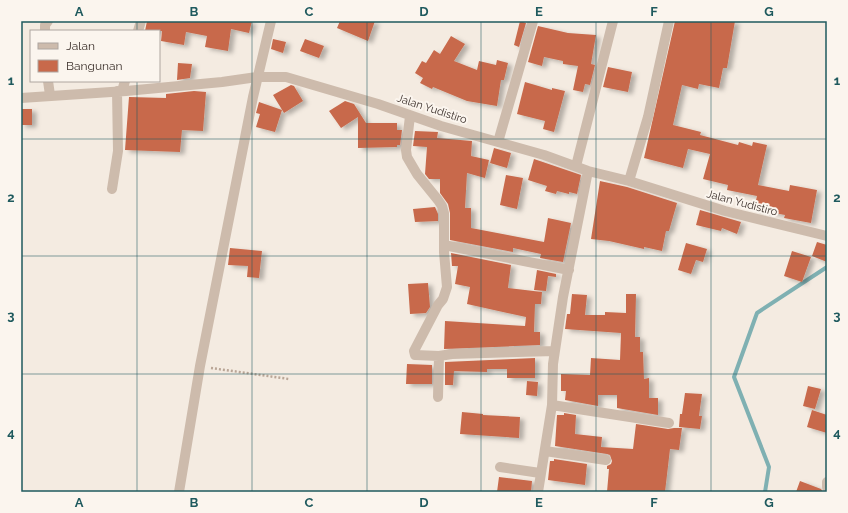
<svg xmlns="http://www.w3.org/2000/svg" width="848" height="513" font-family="Raleway,sans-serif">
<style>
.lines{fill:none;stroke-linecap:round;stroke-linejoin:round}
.stream{stroke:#7fb0b2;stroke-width:4}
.building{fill:#c8694b;filter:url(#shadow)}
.path{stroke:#b9a596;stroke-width:2.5;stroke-dasharray:2 2;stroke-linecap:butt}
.minor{stroke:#cdbbac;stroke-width:10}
.grid{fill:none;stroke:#1f5a5e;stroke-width:1;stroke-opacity:0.55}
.labels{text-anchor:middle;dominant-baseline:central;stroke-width:4;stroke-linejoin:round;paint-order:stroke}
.street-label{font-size:11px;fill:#3b302b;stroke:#fbf5ee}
.neatline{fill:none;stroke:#1f5a5e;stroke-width:1.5}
.grid-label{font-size:13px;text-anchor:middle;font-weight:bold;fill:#1f5a5e}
</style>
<defs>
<filter id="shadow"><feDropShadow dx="4.5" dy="2.5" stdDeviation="2" flood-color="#0004"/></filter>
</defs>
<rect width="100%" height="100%" fill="#f4ebe1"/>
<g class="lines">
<!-- stream -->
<path class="stream" d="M765,492l4,-25 -35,-90 23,-64 70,-46"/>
</g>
<!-- building -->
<path class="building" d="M147,21h105l-3,12 -18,-4 -3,22 -23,-4 2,-11 -21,-4 -2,13 -23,-4 1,-10h-17z
M340,21h35l-7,20 -31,-13z
M520,21l6,2 -7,24 -5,-2z
M675,21h60l-8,47h-4l-4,20 -20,-4 -1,5 -16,-4 -9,40 28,7 -1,3 38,10 1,-3 13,4 1,-4 14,3 -9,40 31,6 1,-6 27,5 -6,33 -27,-5 1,-3 -31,-6 3,-13 -30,-6 1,-5 -25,-6 7,-25 -22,-5 -5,19 -39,-10z
M538,26l30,7 28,2 -5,29 4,1 -5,20 -5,-1 -2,8 -10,-2 5,-24 -15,-2v-3l-19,-4 -2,9 -14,-4z
M451,36l14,8 -11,17 23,9 2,-9 17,4 1,-5 11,3 -4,17h-3l-4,26 -30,-5 -34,-14 -1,2 -12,-6 3,-5 -8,-5 7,-12 4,2 8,-13 6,4z
M273,39l13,3 -3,11 -12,-4z
M305,39l19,7 -5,12 -19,-7z
M178,63l14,1 -2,14 -13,2z
M608,67l24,5 -4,20 -25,-5z
M525,82l27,8v-2l13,3 -11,41 -11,-3 2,-8 -28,-7z
M291,85l3,1 9,15 -19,12 -11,-18z
M194,91l12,1 -3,39 -21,-1 -2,22 -55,-2 4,-53 37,1v-4z
M345,101l9,3 12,19h31v7h5l-2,15h-3v2l-39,1v-31l-17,11 -12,-17z
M259,102l23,8 -7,22 -19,-5 4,-13 -4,-1z
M21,109h11v16h-11z
M415,131l23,1 -1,6 35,3 -1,15 18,4 -4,18 -18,-5 -2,35h6v20l73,14 4,-24 23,5 -8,39 -23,-4 1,-4 -28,-6v4l-63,-12v-27l-2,-9 -8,-11v-14h-11l-4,-5 2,-27 -14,-1z
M494,148l17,5 -4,15 -17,-5z
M534,159l47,16 -4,19 -8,-2v2l-12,-3 -1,3 -11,-3 2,-5 -19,-6z
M506,175l17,3 -6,31 -17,-4z
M600,181l27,6 50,16 -8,28h-3l-4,20 -18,-4v2l-35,-8 -18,-2z
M435,207l3,7v7l-23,1 -2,-13z
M700,210l41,12 -4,12 -15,-6 -1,3 -25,-6z
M817,242l10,3v17l-15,-6z
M686,243l21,6 -4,13 -7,-2 -5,14 -13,-4z
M230,248l32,3 -3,27 -12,-1 1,-11 -20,-1z
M792,251l19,6 -9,25 -18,-6z
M451,253l60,12 -3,23 34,4 -1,12h-6l-1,28h6v13l-96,4 1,-28 80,5 1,-9 -59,-13 3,-17 -15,-3 3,-18h-6z
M537,270l19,4v3l-8,-1 -2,15 -12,-1z
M428,283l2,24 -4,6 -16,1 -2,-30z
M572,294l15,1 -2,20h20v-3l21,1v-19h10l-1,43h5v15h3l1,27 5,-1v20h9v17l-41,-7v-13h-19v11l-33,-6 1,-9h-5v-17l29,1 1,-17 29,2 1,-27 -56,-4 2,-15h3z
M535,358v20h-28v-9h-20v3l-33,-1 -1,14h-8v-23z
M407,364l25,1v19h-26z
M527,381l11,1 -1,14 -11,-1z
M808,386l13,3 -6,20 -12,-3z
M685,393l17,1 -3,22h3l-2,13 -21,-2 1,-13h2z
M812,410l15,5v18l-20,-6z
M462,412l21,2v1l37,2 -1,21 -59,-4z
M564,413l12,2 -1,19 27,3 -1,10 32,2 3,-25 32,5 6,-1h8l-3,22 -9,-1 -5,43h-58l2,-23h-2v-3l4,-2 1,-3 -2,-6 -3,-1 -52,-8 2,-31h7z
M554,459l33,5 -2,21 -37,-5 2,-19h4z
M499,477l33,4 -1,11h-34z
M800,481l21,8 2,3h-27z"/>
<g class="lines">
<!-- path -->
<path class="path" d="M211,368l78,11"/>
<!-- minor -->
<path class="minor" d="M45,31v-6l3,-4
M138,31l3,-10
M48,81l2,14
M122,91l3,-10
M21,98l105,-7 96,-9 35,-5h29l92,27 63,22 103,29 44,16 41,10 96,30 102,25
M410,116l-4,34 1,7 10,17 21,26 4,6 2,7v39l3,35 -4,12 -5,6 -24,46 1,4 24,1 13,-2 103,-3
M498,142l35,-121
M576,166l37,-145
M629,181l19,-64 21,-96
M112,189l6,-38 -1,-60
M444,245l125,25
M438,397l1,-41
M552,405l117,18
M545,451l61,9
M500,467l40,6
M827,482v5
M179,492l21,-126 53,-269 18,-76
M538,492l14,-87 1,-41 10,-67 25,-126"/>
</g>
<!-- grid -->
<path class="grid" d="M137,21v10M252,21v471M367,21v471M481,21v471M596,21v471M711,21v471M137,81v411M21,139h806M21,256h806M21,374h806"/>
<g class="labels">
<!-- street labels -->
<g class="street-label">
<text transform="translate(432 109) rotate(18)">Jalan Yudistiro</text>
<text transform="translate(742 203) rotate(15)">Jalan Yudistiro</text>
</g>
</g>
<!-- border -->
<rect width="848" height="513" fill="none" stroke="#fbf5ee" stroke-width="44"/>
<!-- legend -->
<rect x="30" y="30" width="130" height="52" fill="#fbf5ee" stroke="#aea6a0"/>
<rect x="38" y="43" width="20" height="6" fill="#cdbbac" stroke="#aea6a0"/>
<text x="66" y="50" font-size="12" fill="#3b302b">Jalan</text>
<rect x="38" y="60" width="20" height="12" fill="#c8694b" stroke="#aea6a0"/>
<text x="66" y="70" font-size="12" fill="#3b302b">Bangunan</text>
<rect x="22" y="22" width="804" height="469" class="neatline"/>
<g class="grid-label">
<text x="79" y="16">A</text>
<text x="194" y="16">B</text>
<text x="309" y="16">C</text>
<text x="424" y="16">D</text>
<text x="539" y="16">E</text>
<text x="654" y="16">F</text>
<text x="769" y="16">G</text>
<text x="11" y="85">1</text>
<text x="837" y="85">1</text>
<text x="11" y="202">2</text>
<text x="837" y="202">2</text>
<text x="11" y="320">3</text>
<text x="837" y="320">3</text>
<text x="11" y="437">4</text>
<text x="837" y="437">4</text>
<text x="79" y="507">A</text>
<text x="194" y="507">B</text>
<text x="309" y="507">C</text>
<text x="424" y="507">D</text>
<text x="539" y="507">E</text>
<text x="654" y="507">F</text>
<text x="769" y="507">G</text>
</g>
</svg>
